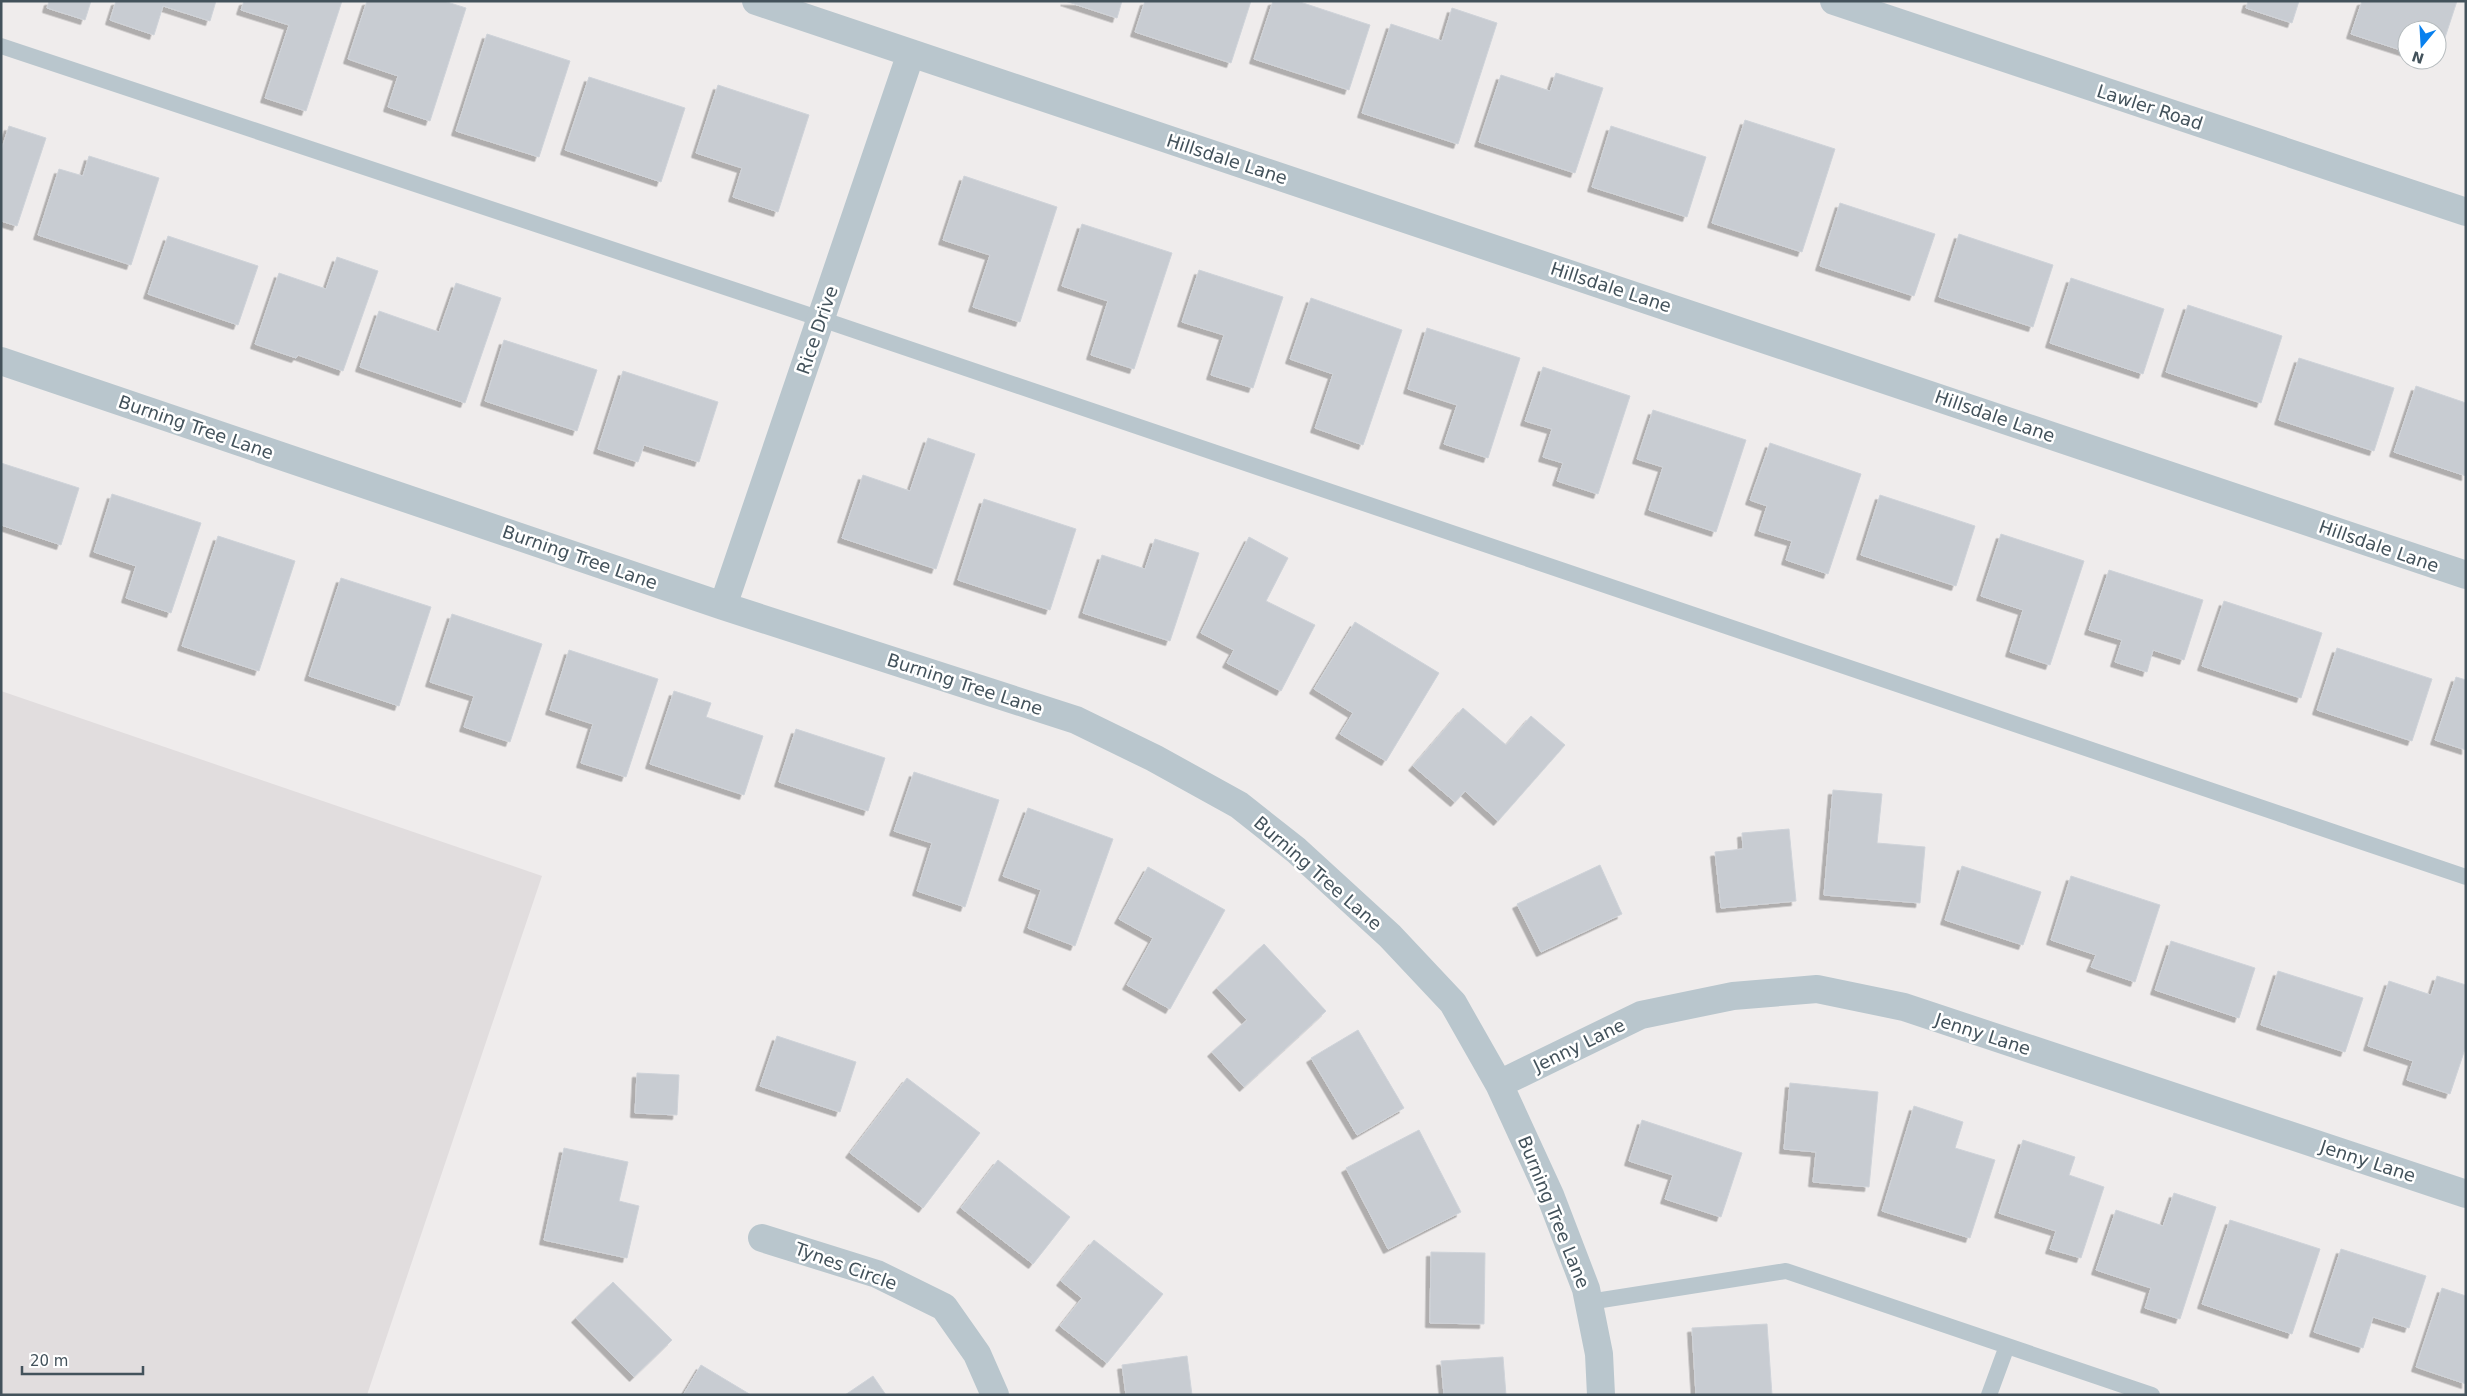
<svg xmlns="http://www.w3.org/2000/svg" width="2467" height="1396" font-family="'DejaVu Sans',sans-serif">
<style>
.education{fill:#e1ddde}
.building{fill:#c8ccd2;stroke:#cfd3d9;filter:url(#shadow)}
.lines{fill:none;stroke-linecap:round;stroke-linejoin:round}
.service{stroke:#b9c6cd;stroke-width:16}
.minor{stroke:#b9c6cd;stroke-width:28}
.tertiary{stroke:#b9c6cd;stroke-width:28}
.labels{text-anchor:middle;dominant-baseline:central;stroke-width:5;stroke-linejoin:round;paint-order:stroke}
.street-label{font-size:18px;fill:#43525b;stroke:#fff}
</style>
<defs>
<filter id="shadow"><feDropShadow dx="-4.5" dy="4.5" stdDeviation="0" flood-color="#0004"/></filter>
</defs>
<rect width="100%" height="100%" fill="#efecec"/>
<!-- education -->
<path class="education" d="M1,691l541,185 -175,519h-366z"/>
<!-- building -->
<path class="building" d="M49,1h42l-6,19 -38,-12z
M116,1h100l-6,20 -47,-15 -9,29 -44,-15z
M244,1h98l-36,110 -41,-13 24,-73 -48,-15z
M367,1h77l22,7 -36,113 -42,-14 10,-31 -50,-17z
M1065,1h57l-5,17z
M1145,1h106l-20,62 -96,-31z
M1273,1h24l73,24 -21,65 -95,-31z
M2248,1h51l-7,22 -46,-15z
M2362,1h95l-20,61 -7,-2h7v-30h-30v22l-56,-18z
M1452,8l45,15 -39,121 -96,-31 29,-89 51,17z
M487,34l83,27 -31,96 -83,-26z
M1556,73l47,15 -28,85 -96,-31 22,-67 49,16z
M589,77l96,31 -24,74 -96,-32z
M718,85l91,30 -31,97 -45,-15 9,-29 -46,-15z
M1745,120l90,29 -33,103 -90,-29z
M9,126l37,12 -29,88 -16,-5v-70z
M1611,126l95,31 -19,60 -95,-30z
M89,156l70,22 -28,87 -93,-30 21,-66 24,7z
M964,176l93,31 -37,115 -47,-15 17,-52 -47,-15z
M1840,203l95,31 -21,62 -94,-30z
M1082,224l90,29 -38,116 -43,-14 17,-54 -46,-15z
M1959,234l94,31 -20,62 -94,-30z
M168,236l90,30 -20,59 -90,-31z
M337,257l41,14 -35,100 -45,-16 -2,3 -41,-14 24,-71 47,16z
M1199,270l84,27 -30,91 -42,-13 13,-40 -42,-13z
M2071,278l93,31 -21,65 -93,-31z
M456,283l45,15 -36,105 -105,-36 19,-56 60,21z
M1311,298l91,32 -39,115 -48,-17 18,-54 -43,-15z
M2188,305l94,31 -21,67 -95,-31z
M1427,328l93,30 -32,100 -44,-14 13,-39 -49,-16z
M504,340l93,30 -20,61 -92,-30z
M2299,358l95,30 -20,63 -95,-31z
M1543,367l87,29 -32,98 -41,-13 6,-18 -20,-6 9,-28 -27,-8z
M623,371l95,31 -19,60 -55,-17 -6,17 -40,-13z
M2416,386l50,17v73l-72,-24z
M1653,410l93,30 -30,92 -67,-22 14,-43 -26,-8z
M928,438l47,16 -39,115 -94,-31 21,-63 47,16z
M1770,443l91,31 -33,100 -42,-14 6,-19 -33,-10 8,-25 -17,-6z
M1,463l78,25 -18,57 -60,-20z
M112,494l89,29 -30,90 -45,-15 10,-32 -42,-14z
M1880,495l95,31 -19,60 -95,-31z
M984,499l92,30 -26,81 -92,-30z
M2001,534l83,27 -34,104 -40,-13 13,-42 -42,-14z
M218,536l77,25 -36,110 -77,-25z
M1249,537l39,21 -22,43 49,24 -34,66 -54,-28 7,-13 -33,-17z
M1155,539l44,14 -29,88 -87,-28 19,-58 43,14z
M2109,570l94,30 -19,60 -31,-10 -6,22 -32,-10 7,-22 -33,-10z
M341,578l90,29 -32,99 -90,-30z
M2224,601l98,32 -21,65 -99,-32z
M452,614l90,30 -32,98 -46,-15 10,-31 -44,-14z
M1355,622l84,51 -53,88 -46,-27 13,-21 -39,-24z
M2337,648l95,31 -20,62 -95,-31z
M569,650l89,29 -32,98 -45,-14 12,-39 -43,-14z
M2456,677l10,3v70l-31,-10z
M674,691l37,12 -5,14 57,19 -19,59 -94,-31z
M1463,708l43,37 25,-29 34,29 -67,76 -33,-30 -10,11 -42,-36z
M796,729l89,29 -17,53 -89,-29z
M914,772l85,28 -34,107 -48,-16 15,-48 -38,-12z
M1833,790l49,4 -5,49 48,4 -5,56 -96,-8z
M1028,808l85,31 -38,107 -47,-18 13,-38 -38,-14z
M1789,829l7,72 -75,7 -6,-56 28,-3 -1,-16z
M1600,865l22,49 -81,38 -24,-48z
M1962,866l79,26 -18,53 -78,-25z
M1148,867l77,43 -55,99 -43,-24 26,-47 -34,-19z
M2071,876l89,29 -25,77 -44,-15 5,-12 -45,-15z
M2171,941l84,27 -16,50 -84,-28z
M1264,944l62,67 -82,76 -32,-35 35,-32 -30,-32z
M2278,971l85,27 -18,54 -84,-27z
M2437,976l29,9v61l-16,48 -43,-14 6,-19 -45,-15 21,-65 42,14z
M1358,1030l46,78 -47,27 -46,-77z
M777,1036l79,26 -16,50 -80,-26z
M637,1073l42,2 -2,40 -42,-2z
M907,1078l73,55 -57,75 -73,-55z
M1790,1083l88,9 -9,95 -56,-5 3,-30 -32,-3z
M1914,1106l49,16 -8,26 40,12 -25,78 -88,-27z
M1642,1120l100,33 -21,64 -56,-18 8,-24 -44,-14z
M1419,1130l42,82 -73,37 -42,-81z
M2023,1140l52,17 -6,18 35,12 -23,71 -31,-9 6,-18 -57,-18z
M564,1148l64,14 -9,39 20,5 -12,52 -83,-18z
M998,1160l72,57 -37,47 -72,-56z
M2174,1193l42,14 -36,112 -35,-11 6,-20 -55,-18 20,-60 47,16z
M2230,1220l90,29 -28,85 -90,-30z
M1094,1240l69,54 -56,69 -47,-37 22,-28 -21,-17z
M2341,1249l85,27 -17,52 -36,-11 -10,31 -49,-16z
M1431,1252l54,1 -1,71 -54,-1z
M613,1282l59,58 -38,37 -58,-59z
M2442,1288l24,8v88l-50,-17z
M1767,1324l5,71h-76l-4,-67z
M1187,1356l5,39h-66l-4,-30z
M1503,1357l3,38h-62l-3,-34z
M701,1365l50,30h-68z
M873,1376l13,19h-41z"/>
<g class="lines">
<!-- service -->
<path class="service" d="M1,46l820,273 1645,558
M1589,1302l197,-31 366,124
M1989,1395l18,-49"/>
<!-- minor -->
<path class="minor" d="M756,1l1710,574
M1,361l722,245 353,114 78,38 85,47 57,45 94,86 63,67 46,81 51,111 36,94 13,65 2,41
M723,606l188,-553
M1499,1084l142,-69 92,-19 84,-7 87,18 562,187
M762,1238l115,36 67,33 33,47 18,41"/>
<!-- tertiary -->
<path class="tertiary" d="M1834,1l632,211"/>
</g>
<g class="labels">
<!-- street labels -->
<g class="street-label">
<text transform="translate(2150 107) rotate(18)">Lawler Road</text>
<text transform="translate(1227 159) rotate(18)">Hillsdale Lane</text>
<text transform="translate(1611 287) rotate(18)">Hillsdale Lane</text>
<text transform="translate(817 330) rotate(-71)">Rice Drive</text>
<text transform="translate(1995 416) rotate(19)">Hillsdale Lane</text>
<text transform="translate(196 427) rotate(19)">Burning Tree Lane</text>
<text transform="translate(2379 546) rotate(19)">Hillsdale Lane</text>
<text transform="translate(580 557) rotate(19)">Burning Tree Lane</text>
<text transform="translate(965 684) rotate(18)">Burning Tree Lane</text>
<text transform="translate(1318 873) rotate(41)">Burning Tree Lane</text>
<text transform="translate(1983 1034) rotate(18)">Jenny Lane</text>
<text transform="translate(1579 1045) rotate(-26)">Jenny Lane</text>
<text transform="translate(2368 1161) rotate(18)">Jenny Lane</text>
<text transform="translate(1554 1212) rotate(68)">Burning Tree Lane</text>
<text transform="translate(846 1266) rotate(20)">Tynes Circle</text>
</g>
</g>
<!-- border -->
<rect width="2467" height="1396" fill="none" stroke="#43525b" stroke-width="5"/>
<!-- north arrow -->
<g transform="translate(2422 45) rotate(198)"><circle r="24" fill="#ffffff" stroke="#b4babd"/>
<path d="M0-4L9 19L0 12L-9 19Z" fill="#0880ee"/>
<text y="-8" font-size="14" font-weight="bold" text-anchor="middle" fill="#43525b">N</text>
</g>
<!-- scale -->
<path d="M22 1366v8h121v-8" fill="none" stroke="#43525b" stroke-width="2.5"/>
<text x="30" y="1366" font-size="15" fill="#43525b" stroke="#ffffff" stroke-width="4" paint-order="stroke">20 m</text>
</svg>
